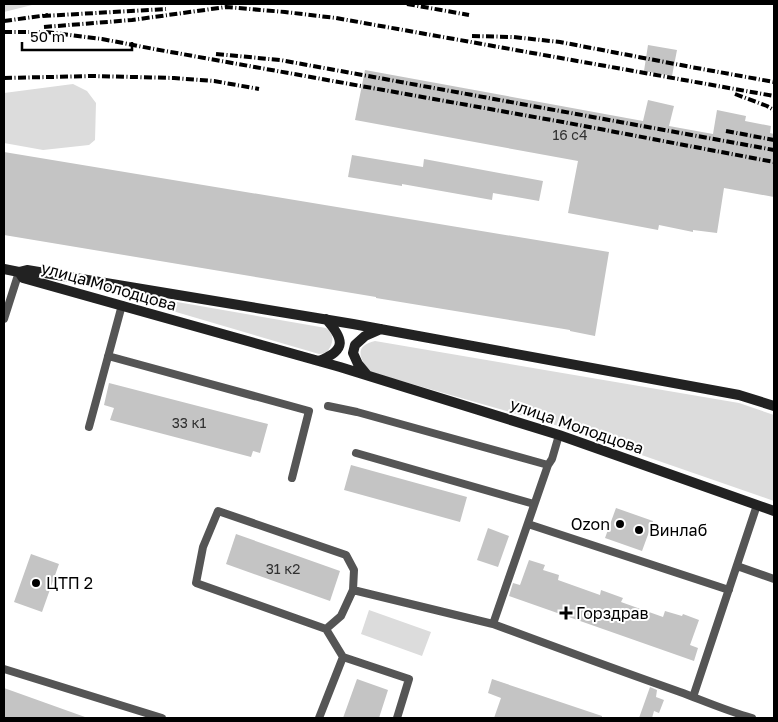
<svg xmlns="http://www.w3.org/2000/svg" width="778" height="722" font-family="'Golos Text',sans-serif">
<style>
.green{fill:#dcdcdc}
.building{fill:#c4c4c4}
.lines{fill:none;stroke-linecap:round;stroke-linejoin:round}
.lane{stroke:#555;stroke-width:8}
.secondary{stroke:#222;stroke-width:10}
.rail{stroke:#000;stroke-width:4;stroke-dasharray:8 2.5 1 2.5;stroke-linecap:butt}
.poi-dot{fill:#000;stroke:#fff;stroke-width:2}
.labels{text-anchor:middle;dominant-baseline:central;stroke-width:4;stroke-linejoin:round;paint-order:stroke}
.number-label{font-size:14px;fill:#313131}
.street-label{font-size:16px;fill:#000;stroke:#fff}
.poi-label{font-size:16px;fill:#000;stroke:#fff;text-anchor:start}
</style>
<rect width="100%" height="100%" fill="#fff"/>
<!-- green -->
<path class="green" d="M4,4h32l-32,8z
M73,84l14,7 9,12 -1,37 -6,5 -46,5 -39,-7v-50z
M91,287l235,41c10,7 7,17 0,25l-7,1z
M375,341l364,62 35,12v86l-219,-76 -185,-53c-10,-13 -17,-26 5,-31z
M369,610l62,22 -9,24 -61,-22z"/>
<!-- building -->
<path class="building" d="M648,45l29,5 -5,26 -28,-5z
M365,70l278,51 5,-21 26,6 -5,20 44,8 4,-24 29,6 -1,5 26,5 -1,7 4,1v63l-50,-9 -7,45 -24,-3v2l-34,-7 -1,5 -90,-17 10,-52 -223,-41z
M4,152l605,100 -14,84 -25,-5v-1l-194,-32v-1l-372,-62z
M352,155l71,12 1,-8 119,22 -4,20 -46,-8 -1,7 -90,-16v2l-54,-9z
M109,383l159,41 -8,29 -7,-2 -2,6 -141,-37 4,-12 -10,-3z
M351,465l116,32 -7,25 -116,-32z
M616,508l37,13 -11,30 -37,-13z
M488,528l21,8 -11,31 -21,-7z
M236,534l104,37 -10,30 -104,-37z
M31,554l28,10 -17,48 -28,-10z
M529,560l16,5 -2,5 16,5 -1,5 42,15 1,-5 22,8 -2,4 42,15 2,-6 17,5 1,-2 16,6 -9,25 8,3 -4,13 -185,-65 4,-13 7,2z
M357,679l31,11 -9,28h-36z
M492,679l110,37v2h-108l7,-20 -13,-5z
M650,687l7,3 -1,7 8,3 -5,13 -5,-2 -2,7h-13z
M4,688l81,29v1h-81z"/>
<g class="lines">
<!-- lane -->
<path class="lane" d="M4,319l15,-47
M108,356l201,55 -17,67
M328,406l29,6 191,53
M89,427l33,-122
M559,435l-7,24 -4,6 -55,159c62,23 124,46 187,68 24,9 47,19 72,26
M356,453l178,51
M528,524l201,66
M737,566l37,13
M353,590l-12,26 -15,13 -130,-46 7,-36 15,-36 128,44 8,15 -1,20 140,34
M326,629l17,28
M4,669l158,49
M693,697l64,-192
M319,718l24,-61 66,22 -12,39"/>
<!-- secondary -->
<path class="secondary" d="M4,269l15,3 8,-2 326,54 386,71 35,11
M19,272l4,6 317,89 219,68 215,76
M319,361c28,-11 25,-22 7,-42
M367,375l-9,-11 -5,-11 2,-8 10,-9 16,-7"/>
<!-- rail -->
<path class="rail" d="M407,4l62,11
M43,16l123,-7
M4,21l44,-6
M44,27l88,-7 94,-13 59,5 51,6 438,78
M4,32h42l56,7 52,10 414,74 206,39
M472,36l41,1 47,5 131,25 83,15
M216,54l64,6 494,90
M4,78l89,-2 81,2 40,3 45,8
M735,94l32,12 7,4
M726,131l48,9"/>
</g>
<!-- markers -->
<g class="poi-dot">
<circle cx="620" cy="524" r="5"/>
<circle cx="639" cy="530" r="5"/>
<circle cx="36" cy="583" r="5"/>
<path d="M563.5 605.5h5v5h5v5h-5v5h-5v-5h-5v-5h5z"/>
</g>
<g class="labels">
<!-- number labels -->
<g class="number-label">
<text x="570" y="134">16 с4</text>
<text x="189" y="422">33 к1</text>
<text x="283" y="568">31 к2</text>
</g>
<!-- street labels -->
<g class="street-label">
<text transform="translate(109 286) rotate(16)">улица Молодцова</text>
<text transform="translate(577 426) rotate(19)">улица Молодцова</text>
</g>
<!-- poi labels -->
<g class="poi-label">
<text x="610" y="524" text-anchor="end">Ozon</text>
<text x="649" y="530">Винлаб</text>
<text x="46" y="583">ЦТП 2</text>
<text x="576" y="613">Горздрав</text>
</g>
</g>
<!-- border -->
<rect width="778" height="722" fill="none" stroke="#000000" stroke-width="10"/>
<!-- scale -->
<path d="M22 42v8h110v-8" fill="none" stroke="#000000" stroke-width="2.5"/>
<text x="30" y="42" font-size="15" fill="#000000" stroke="#ffffff" stroke-width="4" paint-order="stroke">50 m</text>
</svg>
